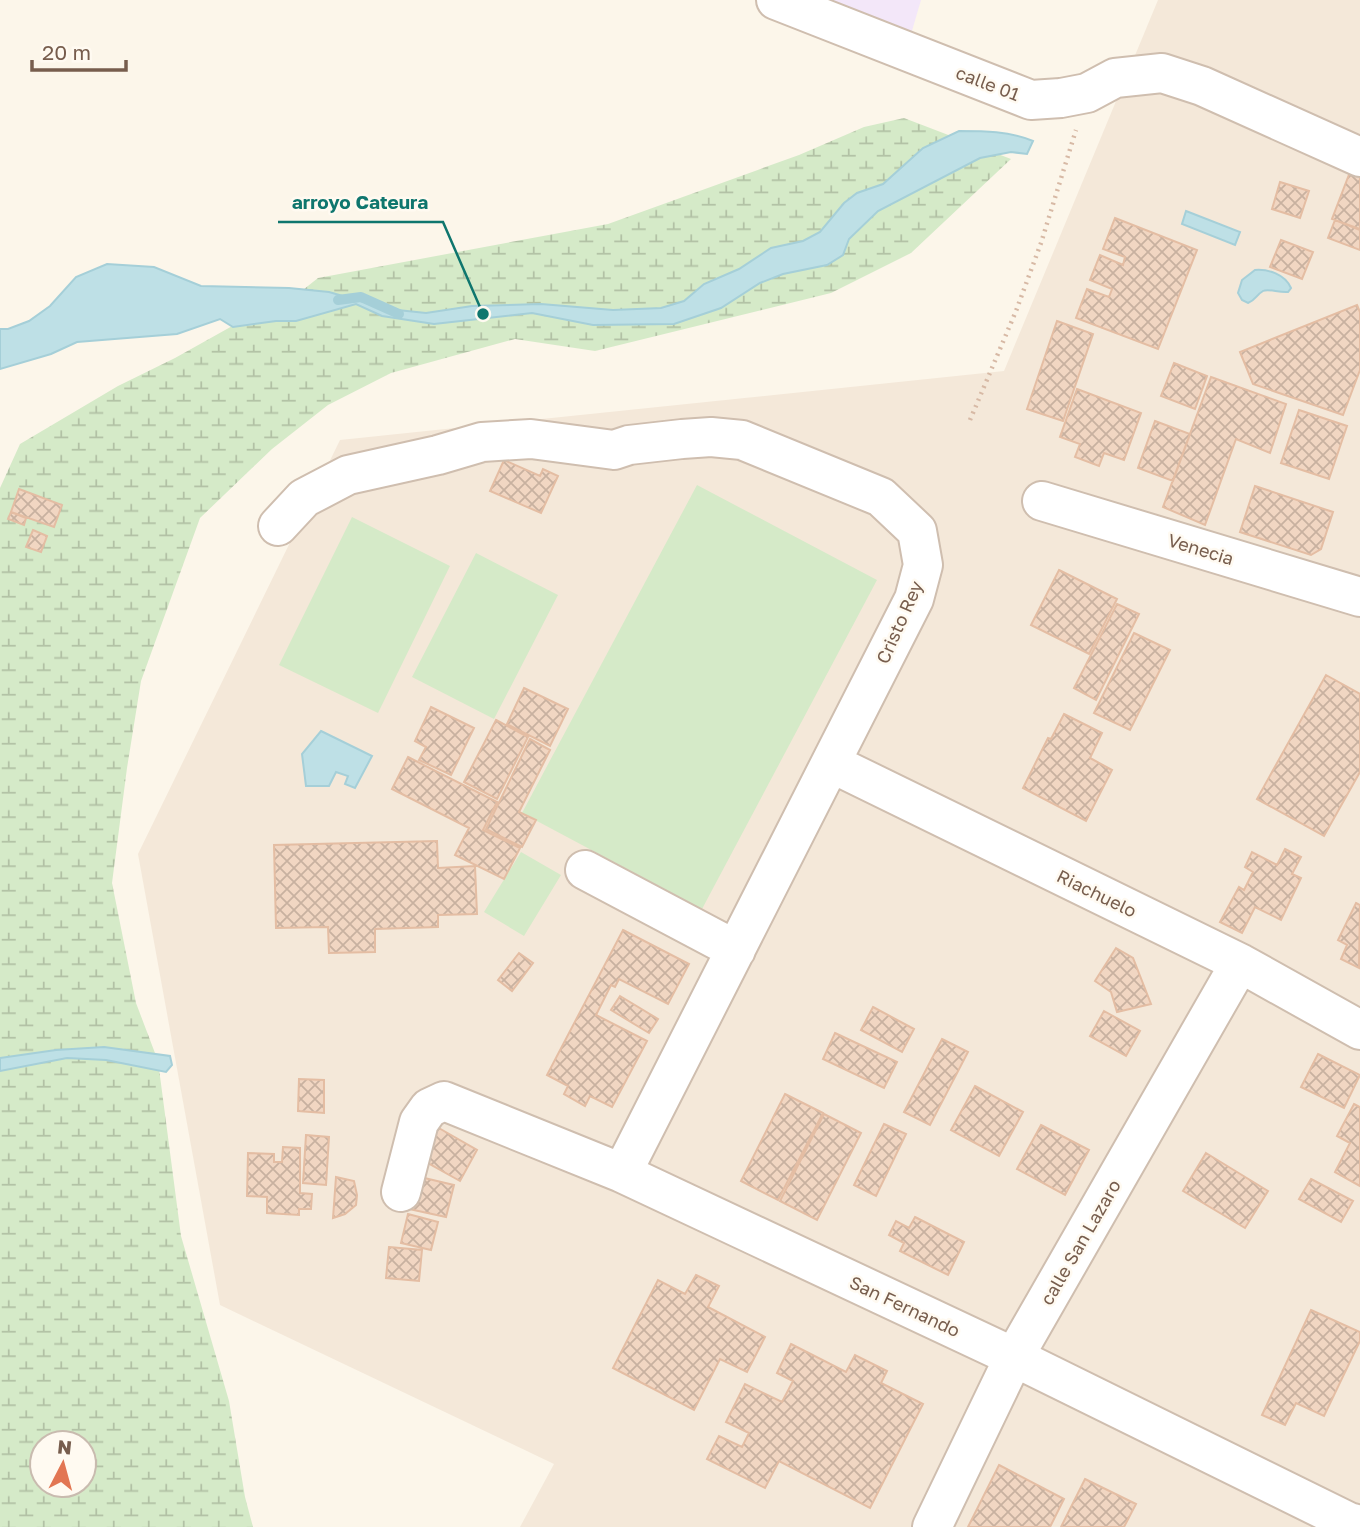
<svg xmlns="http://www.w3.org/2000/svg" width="1360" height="1527" font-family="'Golos Text',sans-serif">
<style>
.residential{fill:#f4e8d9}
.education{fill:#f3e7f9}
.wetland{fill:url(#wetland-marsh);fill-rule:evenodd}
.green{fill:#d5eac8}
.water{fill:#bee0e6;stroke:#a5cfd8;stroke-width:2}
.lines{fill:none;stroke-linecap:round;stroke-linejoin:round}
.stream{stroke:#a5cfd8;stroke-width:10}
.building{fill:url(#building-cross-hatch);stroke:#e4bda3;stroke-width:2}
.minor-casing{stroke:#cfbeaf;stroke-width:42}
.path{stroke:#d7b9a5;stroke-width:4.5;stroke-dasharray:2 5;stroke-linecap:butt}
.minor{stroke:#fff;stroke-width:38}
.labels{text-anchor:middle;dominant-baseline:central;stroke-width:5;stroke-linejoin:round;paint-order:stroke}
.street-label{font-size:18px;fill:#775d4d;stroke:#fffaf1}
.leader{fill:none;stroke:#0f766e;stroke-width:2.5}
.callout-dot{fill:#0f766e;stroke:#fffaf1;stroke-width:2.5}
.callout-label{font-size:19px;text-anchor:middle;font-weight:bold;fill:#0f766e;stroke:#fffaf1;stroke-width:5;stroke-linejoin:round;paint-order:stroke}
</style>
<defs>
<pattern id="wetland-marsh" width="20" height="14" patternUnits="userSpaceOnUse" patternTransform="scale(1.75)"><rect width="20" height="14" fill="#d5eac8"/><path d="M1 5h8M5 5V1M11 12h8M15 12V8" fill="none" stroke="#b2c1a5"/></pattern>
<pattern id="building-cross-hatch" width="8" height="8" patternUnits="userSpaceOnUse" patternTransform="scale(1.75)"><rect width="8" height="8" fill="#f1d6c2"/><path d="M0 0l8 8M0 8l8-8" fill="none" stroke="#c8b1a0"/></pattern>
</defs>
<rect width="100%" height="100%" fill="#fcf6ea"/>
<!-- residential -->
<path class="residential" d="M1158,0h202v1527h-840l34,-63 -334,-159 -82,-451 202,-414 664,-69z"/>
<!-- education -->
<path class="education" d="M805,0h116l-12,41z"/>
<!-- wetland -->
<path class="wetland" d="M904,118l107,41 -100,94 -80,40 -236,58 -80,-12 -124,34 -63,32 -56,44 -72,69 -59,163 -14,87 -15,115 24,120 22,58 23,175 48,165 16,96 8,30h-253v-1039l20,-44 98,-58 57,-28 68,-38 41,-15 34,-27 290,-54 191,-69 65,-28zM42,1443h42v42h-42z"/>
<!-- green -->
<path class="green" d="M697,485l180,95 -175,329 -180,-96z
M352,517l98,49 -72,147 -99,-48z
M476,553l82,42 -64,124 -82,-42z
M521,852l40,23 -37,61 -40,-24z"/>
<!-- water -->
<path class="water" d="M959,131c24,0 51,0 74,10l-6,13 -16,-2 -31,6 -102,53 -29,28 -6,16 -16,10 -44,9 -23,9 -39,25 -47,16 -81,1 -61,-12 -98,11 -52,-8 -26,-12 -60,17h-20l-43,6 -13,-8 -43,15 -100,8 -26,12 -51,15v-40h8l21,-8 21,-15 26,-29 31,-13 47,3 47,19 88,2 40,4 59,17 38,4 46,-7 69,-2 72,6 48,-2 23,-7 20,-17 35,-15 32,-21 32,-7 17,-9 24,-29 13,-10 26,-9 40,-36z
M1186,211l54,21 -5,13 -53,-21z
M1255,270c13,-1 30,4 36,18l-3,4c-9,1 -20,-4 -25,-1 -7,4 -7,9 -15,12l-6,-3 -4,-7 4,-13z
M321,731l51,25 -17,32 -10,-4 3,-8 -12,-4 -7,14h-23l-4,-32z
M104,1047l66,9 2,9 -6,7 -60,-12 -39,-2 -67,13v-13l56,-8z"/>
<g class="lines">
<!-- stream -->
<path class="stream" d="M338,300l23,-3 38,17"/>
</g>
<!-- building -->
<path class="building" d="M1350,172l10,4v53l-28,-10z
M1280,182l29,9 -9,27 -28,-9z
M1115,218l82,32 -39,99 -82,-31 11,-29 22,8 3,-8 -22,-9 10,-25 23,10 2,-8 -22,-8z
M1335,220l25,10v20l-32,-12z
M1281,240l32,12 -11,27 -32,-12z
M1357,305l3,7v58l-17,45 -90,-31 -13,-32z
M1057,321l36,13 -30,87 -36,-12z
M1174,363l33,13 -12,33 -34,-13z
M1211,377l75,27 -16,49 -34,-14 -31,86 -42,-18z
M1077,389l64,24 -17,47 -20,-7 -5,13 -24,-9 5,-13 -20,-7z
M1299,410l48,16 -18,53 -48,-16z
M1155,421l35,13 -17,47 -35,-13z
M504,460l36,16 3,-7 15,7 -17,37 -51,-22z
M1255,486l78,26 -12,37 -10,6 -71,-23z
M19,489l43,16 -8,22 -43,-15z
M11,512l15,6 -2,7 -16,-6z
M33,530l14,6 -6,16 -15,-5z
M1059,570l58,29 -28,55 -58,-29z
M1117,604l22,10 -43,86 -22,-12z
M1134,633l36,17 -40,80 -36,-17z
M1326,675l34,19v78l-36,64 -67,-37z
M524,688l44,21 -18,37 -43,-22z
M431,707l43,21 -23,47 -32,-15 7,-13 -11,-6z
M1064,714l38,19 -12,25 22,12 -26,51 -63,-33 25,-50 3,1z
M496,720l32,17 -31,62 -33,-17z
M530,739l20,11 -31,62 17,8 -14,27 -36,-18z
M408,757l89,45 -14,28 37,18 -16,31 -49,-24 14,-27 -77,-39z
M437,841l1,27 37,-2 2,48 -39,1v12l-63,2v23l-46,1 -1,-26 -52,1 -2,-83z
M1285,849l16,8 -9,17 9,4 -20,42 -26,-13 -13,26 -22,-11 19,-35 5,3 9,-18 -8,-5 7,-15 25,13z
M1356,903l4,2 -1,63 -18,-9 6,-14 -9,-5z
M623,930l66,34 -21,40 -49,-25 -4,8 -4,-2 -15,30 51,26 -35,66 -22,-11 -5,10 -21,-12 4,-8 -21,-11z
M1116,948l17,10 18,46 -34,8 -6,-20 -16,-11z
M519,953l14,10 -21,28 -14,-11z
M620,996l38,23 -9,14 -38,-23z
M873,1007l41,22 -12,23 -41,-22z
M1104,1011l36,20 -14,25 -36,-20z
M835,1033l62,29 -13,26 -61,-29z
M942,1039l26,13 -38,73 -26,-13z
M1318,1054l42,21 -16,33 -43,-21z
M299,1079l25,1v33l-26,-2z
M975,1086l48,26 -24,44 -48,-26z
M785,1094l38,19 -45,87 -37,-19z
M1354,1104l6,3v79l-25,-14 15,-29 -13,-7z
M824,1114l37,19 -44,87 -37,-19z
M884,1124l22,10 -30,62 -22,-11z
M1041,1125l48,25 -24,45 -48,-26z
M437,1127l40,23 -17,31 -41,-23z
M306,1135l23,2 -3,48 -23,-2z
M283,1147l17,1v45l12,1 -1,15h-12v6l-32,-2v-16l-20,-1 1,-43 26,1v8h8z
M1206,1153l62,38 -23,37 -62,-37z
M416,1176l38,9 -8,32 -37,-8z
M336,1177l18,4 3,14 -1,10 -11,9 -12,4z
M1311,1179l42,22 -12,21 -42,-23z
M408,1214l30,8 -7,28 -30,-7z
M915,1217l49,25 -16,33 -48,-24 4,-8 -15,-8 7,-14 13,7z
M389,1247l33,3 -3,31 -33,-3z
M696,1275l23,11 -11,21 57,30 -18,35 -27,-13 -26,51 -81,-42 45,-88 27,14z
M1311,1310l49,22v9l-36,75 -28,-13 -11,22 -23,-10z
M791,1344l55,28 9,-17 32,16 -6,12 42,21 -53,104 -91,-47 -14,27 -58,-29 12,-23 23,11 7,-14 -23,-11 19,-38 37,18 11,-21 -16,-8z
M999,1465l65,34 -14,28h-82z
M1085,1479l51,25 -12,23h-63z"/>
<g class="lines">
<defs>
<path id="minor" d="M776,0l255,100 30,-2 26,-5 28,-15 47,-5 40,13 158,71
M1042,501l318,96
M278,526l26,-28 44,-23 90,-20 44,-13 49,-3 83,11 15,-5 53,-6 29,-2 31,3 139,57 36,34 6,34 -9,34 -292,574
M831,763l409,200 120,67
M585,870l151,80
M401,1192l18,-70 10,-14 15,-7 178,72 392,184 335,165 11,3
M932,1527l82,-170 226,-394"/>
</defs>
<!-- minor casing -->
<use href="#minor" class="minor-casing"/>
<!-- path -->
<path class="path" d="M970,420l46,-109 25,-68 35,-113"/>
<!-- minor -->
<use href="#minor" class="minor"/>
</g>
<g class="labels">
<!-- street labels -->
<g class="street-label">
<text transform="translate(988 83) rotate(21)">calle 01</text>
<text transform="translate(1201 549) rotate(17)">Venecia</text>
<text transform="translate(899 622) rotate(-66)">Cristo Rey</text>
<text transform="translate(1097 893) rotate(26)">Riachuelo</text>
<text transform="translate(1080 1242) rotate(-60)">calle San Lazaro</text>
<text transform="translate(905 1306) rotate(25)">San Fernando</text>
</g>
</g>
<!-- callouts -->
<path class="leader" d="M483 314L443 222H278"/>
<circle class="callout-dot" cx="483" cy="314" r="7"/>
<g class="callout-label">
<text x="360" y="209">arroyo Cateura</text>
</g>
<!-- north arrow -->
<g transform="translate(63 1464) rotate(6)"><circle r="33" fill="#fffaf1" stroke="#c9bbaf" stroke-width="2"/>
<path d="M0-5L12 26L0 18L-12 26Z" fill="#e27653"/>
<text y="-10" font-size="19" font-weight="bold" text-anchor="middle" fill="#775d4d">N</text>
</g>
<!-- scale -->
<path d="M32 60v10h94v-10" fill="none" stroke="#775d4d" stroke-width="3.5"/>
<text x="42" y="60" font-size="21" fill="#775d4d" stroke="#fffaf1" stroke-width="5" paint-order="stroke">20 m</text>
</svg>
